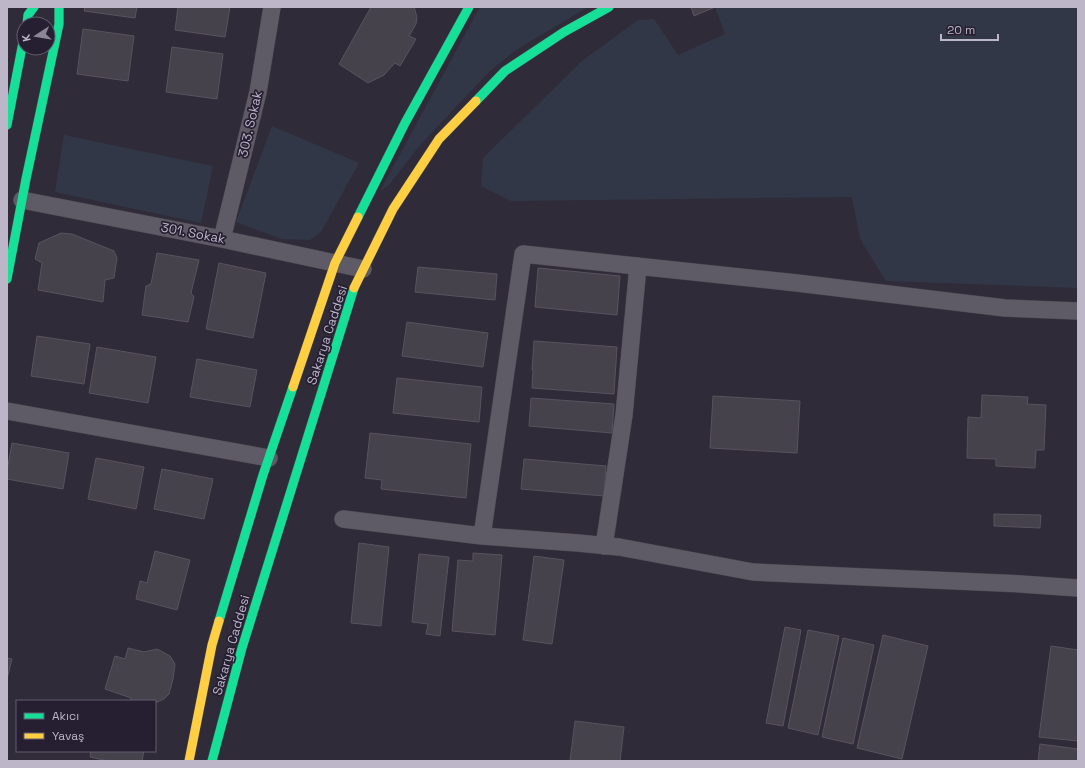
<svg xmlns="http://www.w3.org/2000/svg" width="1085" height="768" font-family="'Space Grotesk',sans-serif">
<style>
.green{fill:#323748}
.building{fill:#45424c;stroke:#58535f}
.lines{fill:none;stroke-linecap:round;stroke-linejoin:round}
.street-casing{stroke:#4b4751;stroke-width:18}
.fast-casing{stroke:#4b4652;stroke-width:10}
.slow-casing{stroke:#4b4652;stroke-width:10}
.street{stroke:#5f5b66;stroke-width:17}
.fast{stroke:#16e098;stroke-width:9}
.slow{stroke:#ffcf43;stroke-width:9}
.labels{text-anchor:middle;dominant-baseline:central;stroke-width:3.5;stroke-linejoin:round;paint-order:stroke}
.street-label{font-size:13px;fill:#bdb6c8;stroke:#261f32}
</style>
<rect width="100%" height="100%" fill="#302b38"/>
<!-- green -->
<path class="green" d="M480,7h108l-72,43 -26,21 -70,74 -31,40 -9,6z
M715,7h363v281l-192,-7 -26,-42 -8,-42 -341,4 -30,-15 2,-28 99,-97 56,-41 16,-1 24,36 47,-21z
M272,126l87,37 -38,69 -11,8 -28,-1 -46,-17z
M64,135l149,31 -12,57 -146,-31z"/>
<!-- building -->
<path class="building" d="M85,7h52l-2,11 -51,-7z
M178,7h52l-5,30 -50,-7z
M371,7h43l3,10 -1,7 -7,12 7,3 -16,27 -5,-3 -11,12 -16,8 -29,-19z
M691,7h24l-21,9z
M83,29l51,7 -6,45 -51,-7z
M172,47l51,7 -6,45 -51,-7z
M61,233l11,1 42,17 3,7 -3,20 -9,2 -2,22 -65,-12 4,-27 -7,-4 4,-16z
M157,253l42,7 -8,33 3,4 -6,25 -46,-7 4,-29 5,-2z
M219,263l47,10 -13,65 -47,-9z
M418,267l79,7 -2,26 -80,-8z
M538,268l82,8 -3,39 -82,-8z
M407,322l81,11 -5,34 -81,-11z
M37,336l53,8 -6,40 -53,-8z
M534,341l83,6 -3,47 -82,-6 1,-18h-1z
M97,347l59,10 -8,46 -59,-10z
M197,359l60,11 -7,37 -60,-10z
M397,378l85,9 -3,35 -86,-9z
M982,395l46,2 -1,7 19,1 -2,45h-8l-1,18 -39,-2v-7l-29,-1 1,-41 13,1z
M713,396l87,5 -3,52 -87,-5z
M531,398l83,6 -2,29 -83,-7z
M370,433l101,11 -5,54 -85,-9 1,-9 -17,-2z
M12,443l57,10 -6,36 -56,-10v-8z
M96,458l48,9 -8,42 -48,-10z
M524,459l82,7 -2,30 -83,-7z
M162,469l51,10 -9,40 -50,-10z
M994,514l47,1 -1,13 -46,-2z
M359,543l30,4 -8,79 -30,-3z
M155,551l35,9 -13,50 -41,-11 4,-18 7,2z
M473,553l29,2 -7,80 -43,-4 6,-71 15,1z
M419,554l30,3 -9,79 -14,-2 2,-10 -16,-2z
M534,556l30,4 -12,84 -29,-4z
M785,627l16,3 -18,96 -17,-3z
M808,630l31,6 -21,99 -30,-7z
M883,635l45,11 -26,113 -45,-11z
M843,638l31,7 -21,99 -31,-7z
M1051,646l27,4v91l-39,-4z
M128,648l16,4 13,-3 13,7 5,8 -2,15 -4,15 -5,5 -9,4v-2h-25l1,-3 -26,-9 10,-33 10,3z
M7,658l5,1 -5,20z
M575,721l49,6 -4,34h-50z
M1040,744l38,5v12h-40z
M91,751h53l-2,10h-34l-18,-4z"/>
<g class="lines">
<defs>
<path id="street" d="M22,200l200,39 141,30
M222,239l36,-147 14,-85
M7,411l262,47
M343,519l139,17 96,7 41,4 134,25 268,12 57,4
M482,536l41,-282 274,29 208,25 73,3
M604,546l20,-131 14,-149"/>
<path id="fast" d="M27,24l1,-9 6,-8
M476,101l29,-30 59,-39 45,-25
M7,125l17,-88
M358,217l47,-94 64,-116
M7,279l19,-100 33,-155v-17
M219,621l44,-146 30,-88
M212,761l30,-113 112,-360"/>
<path id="slow" d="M354,288l39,-79 46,-70 37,-38
M293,387l42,-124 23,-46
M189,761l23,-116 7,-24"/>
</defs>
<!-- street casing -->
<use href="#street" class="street-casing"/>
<!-- fast casing -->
<use href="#fast" class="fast-casing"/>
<!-- slow casing -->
<use href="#slow" class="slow-casing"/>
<!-- street -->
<use href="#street" class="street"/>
<!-- fast -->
<use href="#fast" class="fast"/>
<!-- slow -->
<use href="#slow" class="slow"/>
</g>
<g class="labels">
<!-- street labels -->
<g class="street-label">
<text transform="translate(250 124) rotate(-77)">303. Sokak</text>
<text transform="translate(193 233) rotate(11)">301. Sokak</text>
<text transform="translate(327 335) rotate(-72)">Sakarya Caddesi</text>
<text transform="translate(231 645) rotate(-74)">Sakarya Caddesi</text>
</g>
</g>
<!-- border -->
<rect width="1085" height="768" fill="none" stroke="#bdb6c8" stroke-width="16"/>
<!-- legend -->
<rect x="16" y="700" width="140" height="52" fill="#261f32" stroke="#625b6e"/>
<rect x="24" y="713" width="20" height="6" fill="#16e098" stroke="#625b6e"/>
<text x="52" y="720" font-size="12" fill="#bdb6c8">Akıcı</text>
<rect x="24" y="733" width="20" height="6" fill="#ffcf43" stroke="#625b6e"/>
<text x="52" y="740" font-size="12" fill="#bdb6c8">Yavaş</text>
<!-- north arrow -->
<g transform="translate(36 36) rotate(258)"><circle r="19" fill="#261f32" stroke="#625b6e"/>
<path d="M0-3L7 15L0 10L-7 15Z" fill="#8c8596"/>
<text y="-6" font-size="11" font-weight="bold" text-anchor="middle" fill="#bdb6c8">K</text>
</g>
<!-- scale -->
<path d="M941 34v6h57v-6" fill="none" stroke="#bdb6c8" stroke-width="2"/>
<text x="947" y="34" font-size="12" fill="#bdb6c8" stroke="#261f32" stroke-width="3" paint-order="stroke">20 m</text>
</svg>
